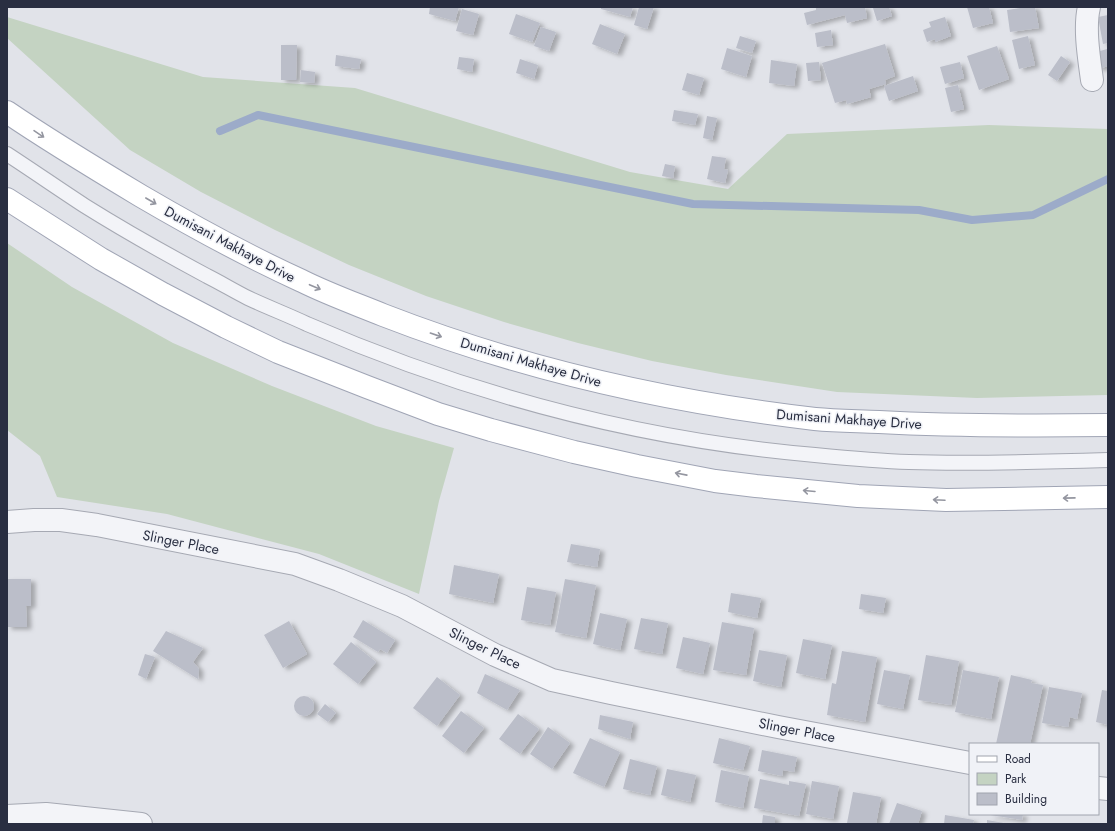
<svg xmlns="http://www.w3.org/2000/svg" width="1115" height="831" font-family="Jost,sans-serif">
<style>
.green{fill:#c4d3c2}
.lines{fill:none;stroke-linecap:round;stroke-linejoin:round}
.stream{stroke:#9cabc9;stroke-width:8}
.building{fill:#bbbec9;filter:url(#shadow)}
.service-casing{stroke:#a6a9b3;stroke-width:16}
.minor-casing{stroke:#a6a9b3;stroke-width:24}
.primary-casing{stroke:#a0a5b5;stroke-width:24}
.service{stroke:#f3f4f8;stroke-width:14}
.minor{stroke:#f3f4f8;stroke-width:22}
.primary{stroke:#fff;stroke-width:22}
.oneway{stroke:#9496a0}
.labels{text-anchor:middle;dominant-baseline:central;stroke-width:3;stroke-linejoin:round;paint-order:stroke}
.street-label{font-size:14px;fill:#292e41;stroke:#f0f2f7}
</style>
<defs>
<filter id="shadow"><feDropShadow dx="4.5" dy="2.5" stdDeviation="2" flood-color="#0004"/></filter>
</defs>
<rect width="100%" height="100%" fill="#e1e3e9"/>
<!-- green -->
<path class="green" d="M7,17l196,60 152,11 275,84 98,17 59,-55 202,-9 119,4v266l-131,3 -140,-6 -111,-17 -74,-14 -74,-18 -74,-21 -78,-26 -77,-31 -74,-35 -74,-38 -71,-42 -123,-112z
M7,243l65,44 101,56 99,43 104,40 78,22 -15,53 -20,93 -100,-40 -152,-40 -110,-17 -17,-41 -33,-26z"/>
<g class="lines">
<!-- stream -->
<path class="stream" d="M220,131l38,-16 435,89 226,6 53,10 61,-5 75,-36"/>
</g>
<!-- building -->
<path class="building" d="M430,7h29l-4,14 -26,-7z
M601,7h32l-3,10 -29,-8z
M639,7h15l-7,22 -13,-4z
M816,7h49l2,11 -20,5 -2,-8 -38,10 -3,-12 12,-3z
M875,7h14l3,9 -15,5 -4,-13z
M967,7h22l4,16 -20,5z
M1027,7h8l4,21 -29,4 -3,-22z
M462,9l17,5 -6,21 -17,-4z
M516,14l24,9 -8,19 -23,-8z
M1108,15v28l-5,1 -5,-27z
M945,17l6,19 -16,6v-3l-8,3 -4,-12 8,-3 -2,-5z
M600,24l25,10 -8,20 -25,-10z
M541,27l15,5 -7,19 -15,-5z
M831,30l2,15 -16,2 -2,-14z
M740,36l16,5 -4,12 -16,-5z
M1028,36l7,29 -16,4 -7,-29z
M885,44l10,32 -10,4 1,4 -17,5 2,8 -24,7 -1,-4 -11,3 -13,-40z
M281,45h16l-1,35h-15z
M997,46l12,33 -30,11 -12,-34z
M727,48l25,8 -6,21 -25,-8z
M1107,49l1,4v13l-10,3 -5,-16z
M336,55l25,4 -2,10 -24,-3z
M1061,56l9,6 -13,19 -9,-6z
M459,57l15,2 -2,13 -15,-3z
M520,59l18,6 -4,14 -18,-6z
M771,60l26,4 -3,22 -25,-3z
M819,62l2,18 -13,1 -2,-18z
M960,62l4,16 -19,6 -5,-17z
M301,70l14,2 -1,11 -14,-1z
M687,73l17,5 -5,17 -17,-5z
M913,76l5,15 -29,10 -5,-15z
M958,85l6,24 -13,3 -6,-24z
M674,110l24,4 -3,11 -23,-4z
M707,116l10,2 -5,22 -9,-2z
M712,156l14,2 -2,11 4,1 -3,13 -18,-4z
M665,164l10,2 -2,12 -11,-2z
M571,544l29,5 -3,18 -30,-5z
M454,565l45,9 -6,29 -44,-9z
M7,579h24v27h-5l1,21h-20z
M565,579l31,6 -10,53 -31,-6z
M527,587l29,5 -6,33 -29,-5z
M731,593l30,5 -4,20 -29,-6z
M861,594l25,4 -3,15 -24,-4z
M600,613l27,6 -7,31 -27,-6z
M641,618l27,5 -6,31 -28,-5z
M363,620l32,20 -8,13 -7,-4 -2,3 -25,-15z
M289,621l18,33 -24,14 -19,-33z
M722,622l32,6 -8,47 -33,-5z
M166,631l37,17 -10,14 6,7 -1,10 -45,-28z
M683,637l27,6 -7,31 -27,-6z
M803,639l29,6 -7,34 -29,-6z
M351,642l25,20 -18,22 -25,-20z
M759,650l28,5 -6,32 -28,-6z
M842,651l35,6 -12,65 -38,-7 5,-32 4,1z
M145,654l10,3 -9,22 -8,-4z
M926,655l33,6 -8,44 -33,-5z
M884,670l26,5 -7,34 -26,-5z
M963,670l36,7 -8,42 -36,-7z
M485,674l35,16 -13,20 -30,-17z
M1011,675l21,5 -1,3 12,2 -13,59h-34z
M437,677l23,18 -23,31 -24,-18z
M1049,687l33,6 -5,26 -7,-2 -2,10 -26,-4z
M1102,690l6,1v34l-12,-3z
M294 706a10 10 0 1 1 20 0a10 10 0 1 1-20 0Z
M325,704l11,9 -8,9 -11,-8z
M461,711l23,17 -20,25 -22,-17z
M518,714l21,15 -19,25 -21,-15z
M600,715l33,7 -3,17 -32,-10z
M548,727l22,16 -18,26 -22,-15z
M590,738l30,14 -16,35 -31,-14z
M719,738l31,8 -7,24 -30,-7z
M762,750l35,7 -3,15 -11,-2 -1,6 -24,-5z
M630,759l27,7 -7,29 -27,-6z
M667,769l29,6 -6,27 -29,-7z
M721,770l28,6 -6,32 -28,-6z
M760,779l29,6v-4l17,3 -7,32 -45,-8z
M812,781l27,5 -6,33 -27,-5z
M853,792l28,5 -5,27h-21l-8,-1z
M897,803l25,8 -4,13h-29z
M990,814h33l-1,6 -32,-5z
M763,815l12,2v7h-13z
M945,815l29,5 -1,4h-29z
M987,820l17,3v1h-17z"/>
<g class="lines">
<defs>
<path id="service" d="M7,154c26,17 52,35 78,52 40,25 81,48 122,70 14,7 27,15 41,22 19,9 40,17 59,26 161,70 334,116 508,131 31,3 63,6 94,7 66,2 133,0 199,-2"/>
<path id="minor" d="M1089,7c-5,21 0,51 3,73
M7,522l27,-2h27l36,5 198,39 44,16 63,26 93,49 57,25 59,13 167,34 192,36
M1098,788l10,1
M7,816l39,-2 95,10"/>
<path id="primary" d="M7,112c44,30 89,57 134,84 53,31 106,60 161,85 26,13 54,23 81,34 139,54 284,87 432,104 21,2 43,2 64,3 76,4 153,4 229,3
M7,199l94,60 62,35 63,33 52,25 89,35 71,27 53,16 83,22 63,14 78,15 41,5 102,10 88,4 162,-3"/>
</defs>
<!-- service casing -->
<use href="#service" class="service-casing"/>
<!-- minor casing -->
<use href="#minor" class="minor-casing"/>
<!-- primary casing -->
<use href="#primary" class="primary-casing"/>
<!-- service -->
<use href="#service" class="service"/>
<!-- minor -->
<use href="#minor" class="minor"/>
<!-- primary -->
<use href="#primary" class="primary"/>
</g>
<!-- one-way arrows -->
<defs><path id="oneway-shaft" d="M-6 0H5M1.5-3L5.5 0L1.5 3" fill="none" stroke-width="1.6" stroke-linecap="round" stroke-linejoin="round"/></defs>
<g class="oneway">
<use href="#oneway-shaft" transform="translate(39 134) rotate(34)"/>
<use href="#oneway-shaft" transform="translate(151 201) rotate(30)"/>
<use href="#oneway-shaft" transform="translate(315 287) rotate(23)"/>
<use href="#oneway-shaft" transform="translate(436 335) rotate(19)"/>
<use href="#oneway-shaft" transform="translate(681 474) rotate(-169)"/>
<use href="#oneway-shaft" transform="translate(809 491) rotate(-175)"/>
<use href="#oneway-shaft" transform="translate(1069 498) rotate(179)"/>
<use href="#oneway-shaft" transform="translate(939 500) rotate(-177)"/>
</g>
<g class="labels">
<!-- street labels -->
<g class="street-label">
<text transform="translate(230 244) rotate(28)">Dumisani Makhaye Drive</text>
<text transform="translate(531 362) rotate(16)">Dumisani Makhaye Drive</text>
<text transform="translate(849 419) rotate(4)">Dumisani Makhaye Drive</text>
<text transform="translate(181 542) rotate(11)">Slinger Place</text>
<text transform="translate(485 648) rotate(26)">Slinger Place</text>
<text transform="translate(797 730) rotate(11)">Slinger Place</text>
</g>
</g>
<!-- border -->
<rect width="1115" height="831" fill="none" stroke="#292e41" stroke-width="16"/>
<!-- legend -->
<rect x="969" y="743" width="130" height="72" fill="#f0f2f7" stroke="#a0a4ae"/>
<rect x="977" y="756" width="20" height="6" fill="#ffffff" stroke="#a0a4ae"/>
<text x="1005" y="763" font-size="12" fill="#292e41">Road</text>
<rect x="977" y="773" width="20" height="12" fill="#c4d3c2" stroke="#a0a4ae"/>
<text x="1005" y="783" font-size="12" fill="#292e41">Park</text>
<rect x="977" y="793" width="20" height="12" fill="#bbbec9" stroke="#a0a4ae"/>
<text x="1005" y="803" font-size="12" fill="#292e41">Building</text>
</svg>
